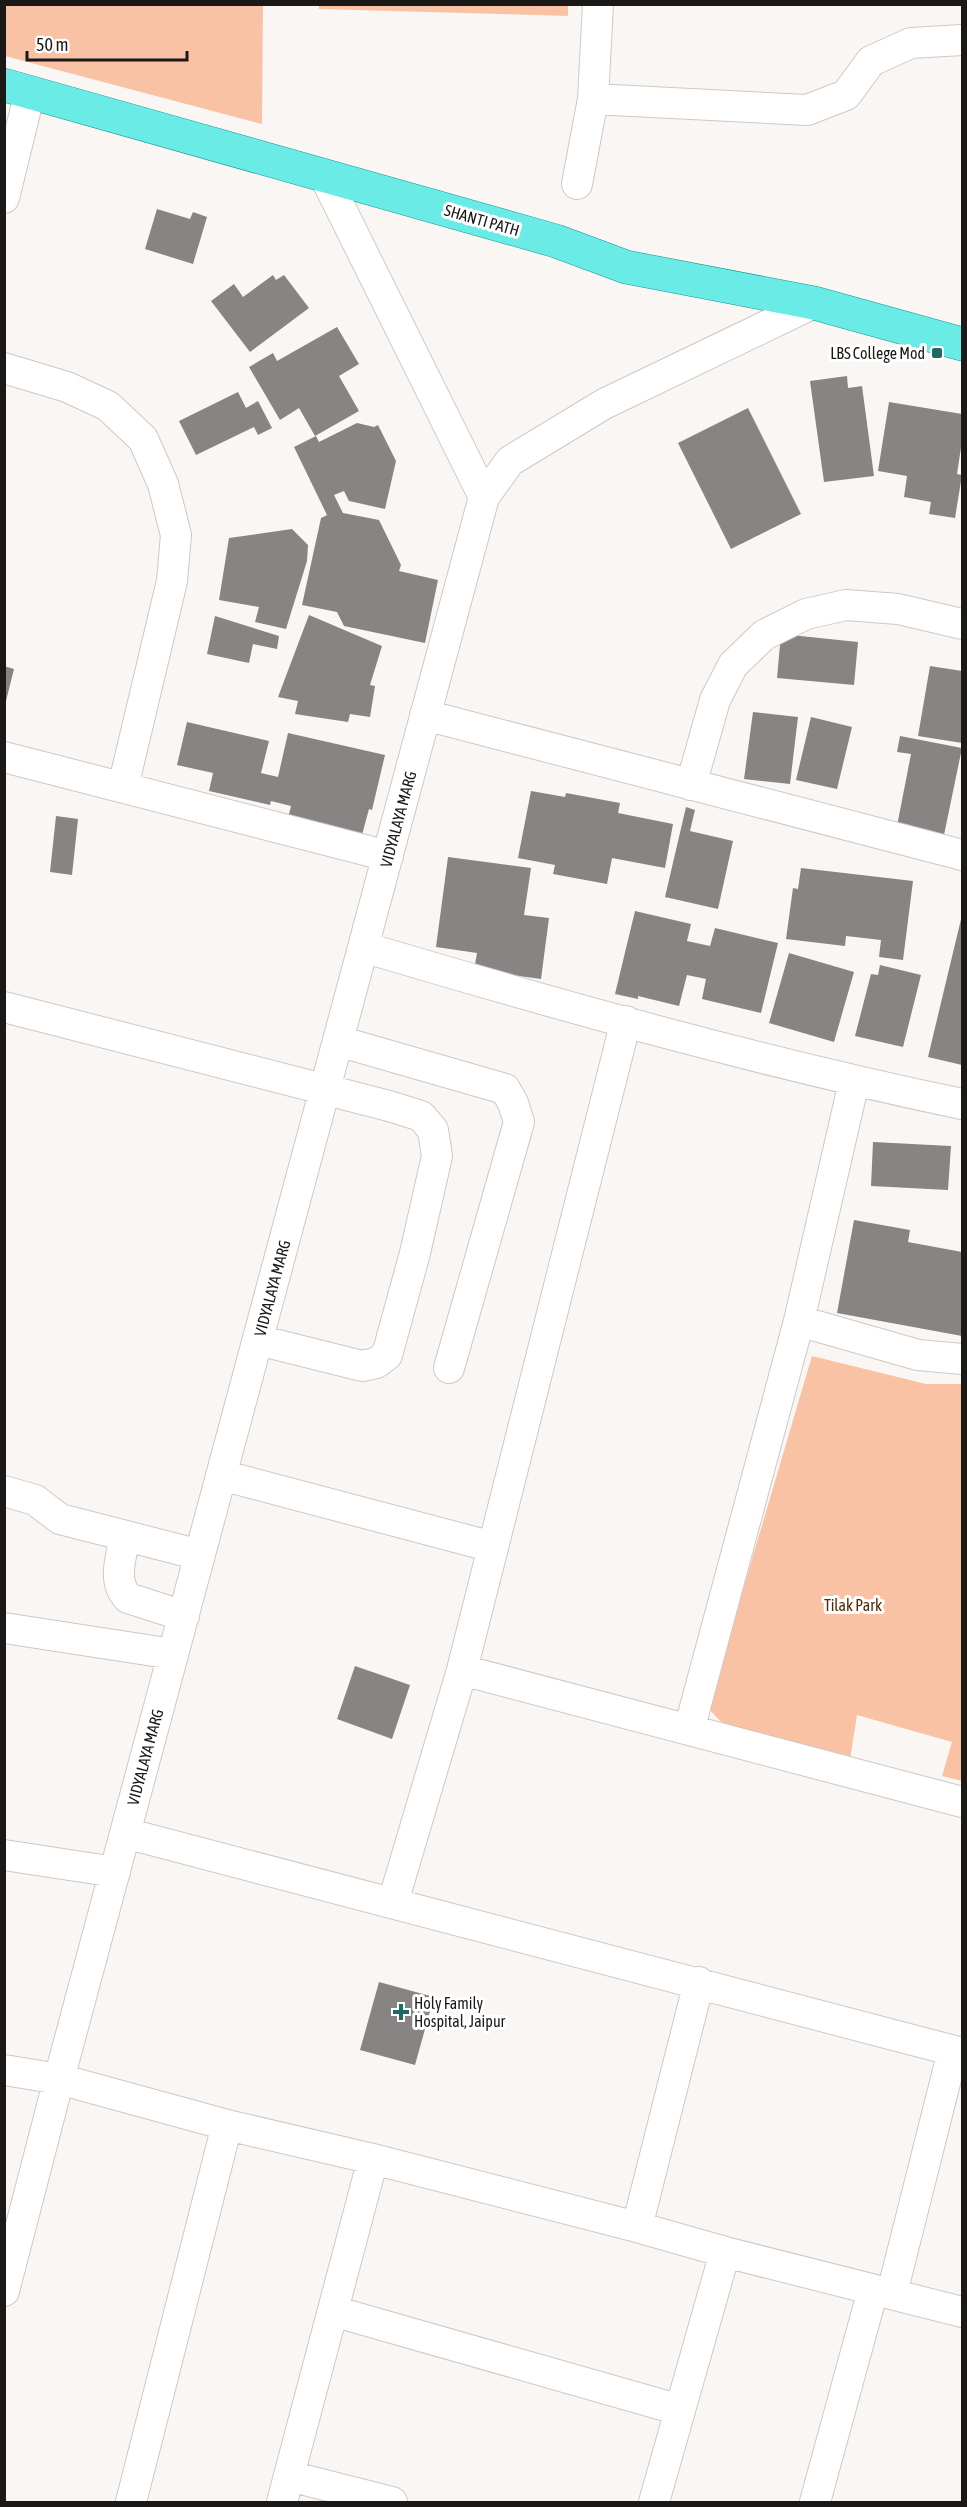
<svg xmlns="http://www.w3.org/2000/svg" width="967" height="2507" font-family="'Asap Condensed',sans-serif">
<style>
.green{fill:#fac2a4}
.building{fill:#888483}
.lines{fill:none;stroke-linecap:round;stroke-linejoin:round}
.minor-casing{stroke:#cdc9c7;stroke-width:32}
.major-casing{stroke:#0e9892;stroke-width:34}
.minor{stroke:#fff;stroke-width:30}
.major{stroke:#6bebe5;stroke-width:33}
.poi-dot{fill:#1d6964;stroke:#fff;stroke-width:2}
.labels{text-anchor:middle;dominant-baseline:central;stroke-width:6;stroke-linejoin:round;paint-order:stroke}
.street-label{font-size:16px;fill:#1a1918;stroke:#fff}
.poi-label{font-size:16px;fill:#1a1918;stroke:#fff;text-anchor:end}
.park-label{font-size:16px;fill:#562604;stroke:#fff}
</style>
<rect width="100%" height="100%" fill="#faf6f4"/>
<!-- green -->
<path class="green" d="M319,4h249v12l-249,-7z
M4,5h259l-1,119 -257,-68z
M812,1356l114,28h36v397l-20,-5 10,-34 -95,-27 -7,44 -126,-34 -16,-17z"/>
<!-- building -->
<path class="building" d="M157,209l33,10 3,-7 14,5 -14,47 -48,-15z
M273,275l3,5 8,-5 25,33 -59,44 -39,-51 23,-17 9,13z
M337,327l22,37 -20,12 20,35 -44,25 -16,-28 -19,12 -31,-53 24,-14 4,8z
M847,376l1,12 14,-2 12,90 -50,6 -14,-101z
M238,392l8,16 12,-7 14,27 -14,7 -4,-8 -58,28 -17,-34z
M889,402l73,12v27l-5,33 5,1 -7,43 -26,-4 2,-12 -27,-5 3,-21 -29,-5z
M748,408l53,106 -70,35 -53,-106z
M357,423l17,4 4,-2 18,36 -11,48 -36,-8 -5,-10 -10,4 9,18 36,7 22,45 -2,6 39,9 -13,63 -81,-17 -7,-14 -35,-7 19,-87 6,-3 -33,-68 22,-11 3,6z
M292,529l16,16 -1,16 -21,68 -31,-7 4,-15 -40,-7 10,-62z
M309,615l73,31 -12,39 5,1 -5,31 -20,-3 -2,8 -53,-8 3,-13 -20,-4z
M215,616l64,20 -2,13 -24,-5 -4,19 -42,-9z
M781,634l77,8 -4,43 -77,-7z
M4,666l10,3 -9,36h-1z
M930,666l32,5v72l-44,-7z
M753,712l45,5 -8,67 -46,-5z
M811,717l41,10 -15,62 -41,-9z
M187,722l82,19 -8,32 17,4 10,-44 97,22 -13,55 -3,-1 -7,26 -74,-17 3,-12 -20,-5 -1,4 -61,-14 4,-18 -36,-8z
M900,736l62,12 -18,87 -47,-9 14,-72 -14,-2z
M531,791l34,6 1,-4 54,10 -2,10 55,11 -8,44 -53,-10 -5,26 -54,-10 2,-9 -37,-7z
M686,807l9,3 -5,21 43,10 -15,68 -53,-12z
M56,816l22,3 -6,56 -22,-3z
M448,857l83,11 -7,47 25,3 -8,61 -67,-9 3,-17 -41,-6z
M801,868l112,13 -10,79 -24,-3 2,-17 -35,-4 -1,10 -59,-7 7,-51 5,1z
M635,911l56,13 -4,17 23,5 5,-18 63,15 -17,70 -59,-14 4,-20 -19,-4 -8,31 -41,-10v3l-23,-5z
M962,915v150l-34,-8z
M789,953l65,19 -20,70 -65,-19z
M880,965l41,10 -18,72 -48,-11 16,-62 7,1z
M873,1142l78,4 -3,44 -77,-4z
M854,1220l56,10 -2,12 54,10v84l-125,-23z
M355,1666l55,19 -18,54 -55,-20z
M379,1982l55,15 -19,68 -55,-15z"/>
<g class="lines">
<defs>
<path id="minor" d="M593,99l5,-95
M324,175l160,322
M577,184l16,-85 214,11 39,-15 25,-34 40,-18 51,-3
M4,198l26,-106
M4,368l63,19 41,19 35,33 20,45 13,51 -4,46 -49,206
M425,715l537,140
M4,757l384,99
M691,785l24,-85 18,-35 31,-30 42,-21 40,-9 52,4 64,15
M363,947c198,59 398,115 599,157
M4,1007l385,99 32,10 12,14 4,26 -22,97 -28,102 -11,8 -14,3 -104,-26
M338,1041l167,48 8,14 6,19 -70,246
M799,1321l119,34 44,4
M221,1475l272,72
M4,1491l31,9 25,19 140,36
M125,1537c-4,21 -13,44 3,61l56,18
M4,1628l169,26
M462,1670l500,132
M689,1730l110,-409 55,-239
M125,1833l837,220
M4,1855l111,17
M393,1902l69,-232 164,-649
M4,2070l55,9 168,46 146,34 264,68 88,25 237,60
M637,2227l62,-245
M4,2291l55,-212 425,-1582 26,-36 94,-57 210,-101
M892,2293l61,-242
M333,2311l347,99
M289,2476l103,26
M131,2502l96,-377
M282,2502l91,-343
M654,2502l71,-250
M815,2502l58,-212"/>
<path id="major" d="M4,85l552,156 70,26 188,36 148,41"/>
</defs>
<!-- minor casing -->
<use href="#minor" class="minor-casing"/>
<!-- major casing -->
<use href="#major" class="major-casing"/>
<!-- minor -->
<use href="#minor" class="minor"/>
<!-- major -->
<use href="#major" class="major"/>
</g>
<!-- markers -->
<g class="poi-dot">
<rect x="931" y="347" width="12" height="12" rx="3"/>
<path d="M398 2003h6v6h6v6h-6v6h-6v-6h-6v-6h6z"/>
</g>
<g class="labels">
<!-- street labels -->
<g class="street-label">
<text transform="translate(482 220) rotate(16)">SHANTI PATH</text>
<text transform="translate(398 819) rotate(-75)">VIDYALAYA MARG</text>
<text transform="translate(272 1288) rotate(-75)">VIDYALAYA MARG</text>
<text transform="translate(145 1757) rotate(-75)">VIDYALAYA MARG</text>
</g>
<!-- poi labels -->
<g class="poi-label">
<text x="925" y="353">LBS College Mod</text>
<text x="414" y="2003" text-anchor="start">Holy Family<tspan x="414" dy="18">Hospital, Jaipur</tspan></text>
</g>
<!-- park labels -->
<g class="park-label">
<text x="853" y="1605">Tilak Park</text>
</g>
</g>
<!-- border -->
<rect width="967" height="2507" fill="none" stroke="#1a1918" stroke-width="12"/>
<!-- scale -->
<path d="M27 51v9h160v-9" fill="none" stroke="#1a1918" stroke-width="3"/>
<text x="36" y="51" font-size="18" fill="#1a1918" stroke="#ffffff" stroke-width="4.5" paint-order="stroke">50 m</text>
</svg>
